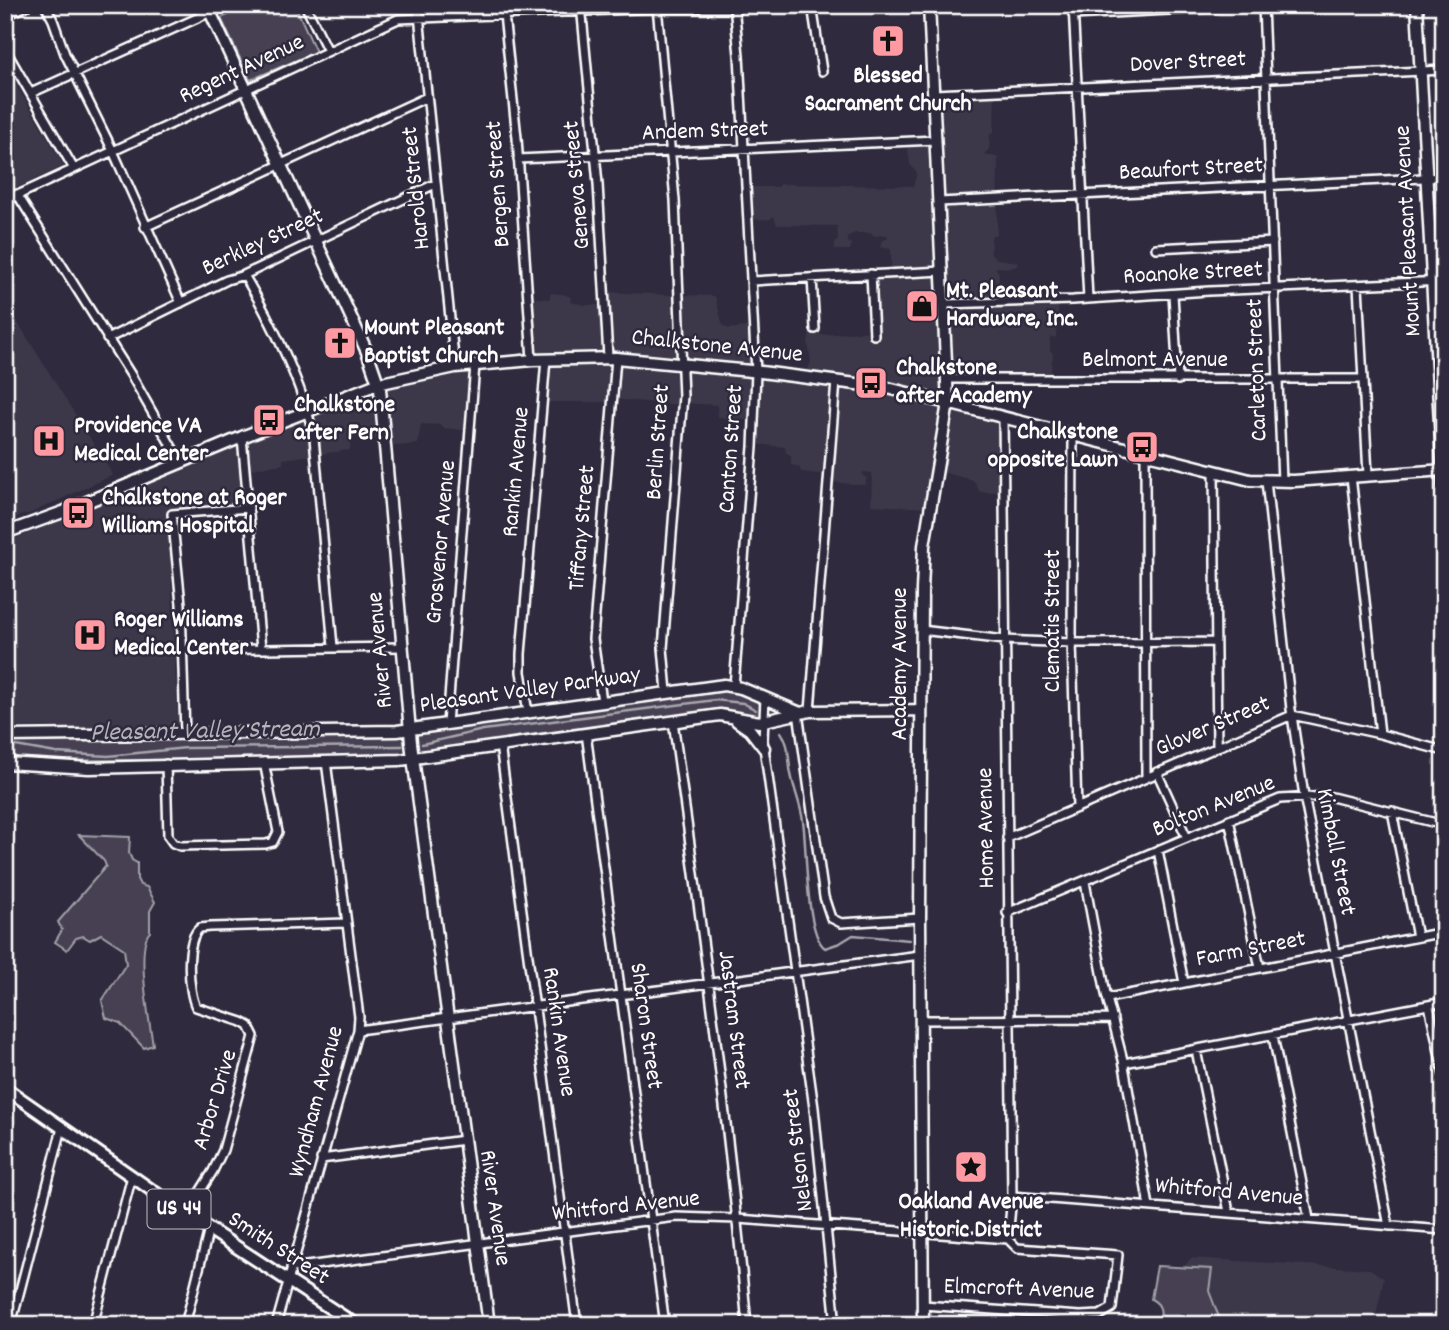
<svg xmlns="http://www.w3.org/2000/svg" width="1449" height="1330" font-family="Dekko,sans-serif">
<style>
.built{fill:#3c3749}
.green{fill:#464152;stroke:#a2a0a8;stroke-width:2}
.lines{fill:none;stroke-linecap:round;stroke-linejoin:round}
.stream{stroke:#a7a6ad;stroke-width:2.5}
.street-casing{stroke:#fff;stroke-width:12}
.secondary-casing{stroke:#fff;stroke-width:15}
.primary-casing{stroke:#fff;stroke-width:16}
.street{stroke:#2f2a3d;stroke-width:7}
.secondary{stroke:#2f2a3d;stroke-width:10}
.primary{stroke:#2f2a3d;stroke-width:10}
.labels{text-anchor:middle;dominant-baseline:central;stroke-width:5;stroke-linejoin:round;paint-order:stroke}
.shield{fill:#2f2a3d;stroke:#c1bfc5;stroke-width:2}
.shield-label{font-size:23px;font-weight:bold;fill:#fff}
.street-label{font-size:24px;fill:#fff;stroke:#2f2a3d}
.poi-label{font-size:24px;font-weight:bold;fill:#fff;stroke:#2f2a3d;text-anchor:start}
.water-label{font-size:26px;font-style:italic;fill:#b6b4bb;stroke:#2f2a3d}
</style>
<rect width="100%" height="100%" fill="#2f2a3d"/>
<filter id="ink" filterUnits="userSpaceOnUse"><feTurbulence type="fractalNoise" baseFrequency=".0143" numOctaves="2"/><feDisplacementMap in="SourceGraphic" scale="14" xChannelSelector="R" yChannelSelector="G"/><feConvolveMatrix kernelMatrix="1 2 1 2 8 2 1 2 1" color-interpolation-filters="sRGB"/></filter>
<g filter="url(#ink)">
<!-- built -->
<path class="built" d="M5,66l59,100 -59,27z
M995,93l-1,40 -4,1 -1,15 -6,6 14,2 1,3 -1,74 -6,2v18l6,5 21,3 -1,4 -6,2 -16,-1 4,6 -1,29 61,1 -3,34 -6,1v12l3,4 -3,26 -98,-1 -4,23 53,14 2,76h-23l-7,-12 -36,-9 -8,37 -58,-3 1,-32 -10,-1 1,4 4,2 -2,7 -36,-3 -1,-7 -27,-3 -2,-5 -8,-2v-10l-5,-2 -1,-6 -32,-3 1,-23 -36,-4 -1,-12 -33,-2 -4,2 -68,-6v3h-68l1,-42 -14,-3 -4,-60 22,2 2,-6 12,1 8,3 -1,5 15,3h19l1,-13 67,3 7,4 1,-4 35,1 8,30 6,3 23,-3 4,44 50,5 5,-13 -3,-19 2,-11 5,-3 6,6 52,-4 -2,-55 20,-4v-23l-11,-2 2,-7 6,-1 -1,-4 -12,1 -6,-3h-15l-7,4 1,5 4,2 -2,6h-15v-7l3,-3 -1,-14 -60,-1 -3,-9 -4,3 -22,1 -1,-33h31l1,-3 134,2 4,-13 -7,-9 -3,-20 27,-3v-45z
M5,302l108,173 -82,38 -26,7z
M474,363l-4,68 -26,-3 -3,-3 -20,-1 -3,20 -33,3 -3,-12h-22l-2,-6h-7l-1,21 -67,9v5l-37,6 1,33 -31,1 -44,14 -4,-12 10,221h-173v-184l157,-65 -2,-9 218,-89z
M1191,1258l179,11 14,9 -10,47h-215l16,-48z"/>
<!-- green -->
<path class="green" d="M250,5h45l21,47 -66,28 -29,-62z
M734,686l31,12 -1,23 -33,-8 -317,45 -409,3v-27l404,-4z
M79,835l51,2 -1,16 3,7 5,3v16l3,6 7,2 8,15 -5,9v21c-15,13 0,93 3,113l-9,3 -24,-25 -14,-5 -4,-17 24,-37 -2,-15 -23,-15 -11,6 -7,-4 -7,2 -9,12 -12,-8 7,-12 -4,-8 48,-56 -2,-5z
M1157,1266l55,3 -3,22 13,34h-62c1,-12 3,-20 -9,-26z"/>
<g class="lines">
<!-- stream -->
<path class="stream" d="M781,732c9,12 7,28 10,42 3,16 10,31 12,47 4,25 2,113 22,127l15,-5 13,-8 56,5
M422,744l61,-14 232,-30 28,3 13,7
M10,745l46,8 52,3 78,-8 216,-2"/>
<defs>
<path id="street" d="M45,5l8,15 12,34 48,97 68,152
M305,5l23,46
M418,5l37,362
M503,5l14,133 15,222
M581,5l17,179 10,173
M812,5l10,66
M1073,5l15,294
M1263,5l19,476
M657,6l18,194 8,196 -20,252 4,44
M1073,15l192,-10
M5,16l23,-11
M5,49l69,120
M31,93l195,-88
M934,94l510,-24
M518,159l418,-19
M17,194l114,181 50,88
M5,201l393,-182 259,-11h72l28,-3
M939,202l505,-25
M145,227l282,-130
M1156,248l117,-6
M871,274l3,61
M244,275c28,47 59,110 70,163l19,209
M812,278l3,51
M751,281l192,-10
M1358,285l10,190
M1173,294l5,86
M944,304l129,-4 136,-9 235,-10
M107,339l120,-59 17,-5 191,-91
M946,379h417
M1003,417l9,779 -4,43
M1073,435l-1,208 5,165
M242,437l19,212
M1145,452l1,325
M1214,471l3,276
M1351,476l29,258
M1266,481l25,228 13,87 85,430
M921,630l84,10 67,3 143,-1
M183,650l219,-3
M734,686l19,-239 3,-75 -17,-317 -5,-49
M765,698l-2,42 51,368 22,217
M602,701l-9,-62 23,-281
M810,711l26,-330
M528,712l-7,-40v-18l25,-295
M798,712l26,185 7,21 10,5 79,-5
M673,721c28,201 56,402 74,604
M447,724l28,-359
M586,733l79,592
M185,735l-4,-131 -9,-90 77,-6
M500,745l77,580
M166,764l2,72 5,7 7,3 86,-2 7,-2 5,-10 -14,-70
M1157,772l30,66
M1392,811l25,126
M1229,819l31,149
M1007,838l285,-123 88,19 64,17
M1158,850l26,133
M1085,882l21,112 17,66 26,146
M1007,913l273,-114 48,-3 116,29
M1108,998l336,-66
M1429,1005l15,70
M921,1020l192,-1
M358,1030l562,-75
M1273,1036l36,183
M1196,1050l33,162
M1124,1063l320,-61
M321,1159l143,-19
M1012,1196l432,34
M186,1214l27,-43 10,-21 31,-114 -5,-10 -7,-4 -46,-15c-8,-15 -11,-68 4,-79l10,-1 137,-4
M291,1268l385,-51 62,2 270,20
M923,1305l157,11 20,-1 12,-7 6,-53 -101,-7 -9,-9
M11,1325l51,-197
M93,1325l39,-149
M185,1325l24,-96
M276,1325l82,-295 1,-13 -33,-256"/>
<path id="secondary" d="M207,5l161,349 12,35 31,354 78,582
M1417,5l27,491
M5,533l58,-21 179,-75 135,-53 78,-17 77,-7 84,-2 145,14 127,16 362,92 44,1 150,-11
M737,721l13,9 14,18
M5,736l392,-5 327,-46 17,3 57,24
M5,763l84,5 311,-8 320,-45 39,7 51,-11 111,-1
M923,1325l-3,-407 2,-328 2,-44 24,-143 -19,-398"/>
<path id="primary" d="M5,1088l181,126 170,111"/>
</defs>
<!-- street casing -->
<use href="#street" class="street-casing"/>
<!-- secondary casing -->
<use href="#secondary" class="secondary-casing"/>
<!-- primary casing -->
<use href="#primary" class="primary-casing"/>
<!-- street -->
<use href="#street" class="street"/>
<!-- secondary -->
<use href="#secondary" class="secondary"/>
<!-- primary -->
<use href="#primary" class="primary"/>
</g>
</g>
<!-- icons -->
<defs>
<symbol id="church-square" viewBox="-11 -11 22 22"><rect x="-9" y="-9" width="18" height="18" rx="4" fill="#ff9aa2" stroke="#2f2a3d"/><path d="M-1.2-6h2.4v3.5h3.3v2.4h-3.3V6h-2.4V-.1h-3.3v-2.4h3.3Z" fill="#111"/></symbol>
<symbol id="shop-square" viewBox="-11 -11 22 22"><rect x="-9" y="-9" width="18" height="18" rx="4" fill="#ff9aa2" stroke="#2f2a3d"/><path d="M-5-2.5h2.3a2.7 3.5 0 0 1 5.4 0H5L5.5 6h-11ZM-1.5-2.5h3a1.5 2.3 0 0 0-3 0Z" fill="#111"/></symbol>
<symbol id="bus-square" viewBox="-11 -11 22 22"><rect x="-9" y="-9" width="18" height="18" rx="4" fill="#ff9aa2" stroke="#2f2a3d"/><path d="M-5-6H5V4H4V6H2V4H-2V6H-4V4H-5ZM-3.5-4V0h7V-4ZM-3.5 1.2v1.5H-2V1.2ZM2 1.2v1.5H3.5V1.2Z" fill="#111"/></symbol>
<symbol id="hospital-square" viewBox="-11 -11 22 22"><rect x="-9" y="-9" width="18" height="18" rx="4" fill="#ff9aa2" stroke="#2f2a3d"/><path d="M-5-5h3v3.5h4V-5h3V5h-3V1.5h-4V5h-3Z" fill="#111"/></symbol>
<symbol id="sight-square" viewBox="-11 -11 22 22"><rect x="-9" y="-9" width="18" height="18" rx="4" fill="#ff9aa2" stroke="#2f2a3d"/><path d="M0-6L1.8-2.2L6-1.7L2.9 1.2L3.7 5.4L0 3.3L-3.7 5.4L-2.9 1.2L-6-1.7L-1.8-2.2Z" fill="#111"/></symbol>
</defs>
<g fill-rule="evenodd">
<use href="#church-square" x="869" y="22" width="38" height="38"/>
<use href="#shop-square" x="903" y="287" width="38" height="38"/>
<use href="#church-square" x="321" y="324" width="38" height="38"/>
<use href="#bus-square" x="852" y="364" width="38" height="38"/>
<use href="#bus-square" x="250" y="401" width="38" height="38"/>
<use href="#hospital-square" x="30" y="422" width="38" height="38"/>
<use href="#bus-square" x="1123" y="428" width="38" height="38"/>
<use href="#bus-square" x="59" y="494" width="38" height="38"/>
<use href="#hospital-square" x="71" y="616" width="38" height="38"/>
<use href="#sight-square" x="952" y="1148" width="38" height="38"/>
</g>
<g class="labels">
<!-- shield labels -->
<rect class="shield" x="147.5" y="1189.5" width="63" height="39" rx="5"/>
<g class="shield-label">
<text x="179" y="1209">US 44</text>
</g>
<!-- street labels -->
<g class="street-label">
<text transform="translate(1188 63) rotate(-3)">Dover Street</text>
<text transform="translate(242 70) rotate(-25)">Regent Avenue</text>
<text transform="translate(705 132) rotate(-2)">Andem Street</text>
<text transform="translate(1191 170) rotate(-3)">Beaufort Street</text>
<text transform="translate(499 184) rotate(-94)">Bergen Street</text>
<text transform="translate(578 185) rotate(-95)">Geneva Street</text>
<text transform="translate(417 188) rotate(-96)">Harold Street</text>
<text transform="translate(1409 231) rotate(-93)">Mount Pleasant Avenue</text>
<text transform="translate(263 243) rotate(-25)">Berkley Street</text>
<text transform="translate(1193 274) rotate(-3)">Roanoke Street</text>
<text transform="translate(717 347) rotate(6)">Chalkstone Avenue</text>
<text x="1155" y="361">Belmont Avenue</text>
<text transform="translate(1258 370) rotate(-92)">Carleton Street</text>
<text transform="translate(659 442) rotate(-86)">Berlin Street</text>
<text transform="translate(732 449) rotate(-86)">Canton Street</text>
<text transform="translate(517 472) rotate(-85)">Rankin Avenue</text>
<text transform="translate(583 528) rotate(-85)">Tiffany Street</text>
<text transform="translate(442 542) rotate(-85)">Grosvenor Avenue</text>
<text transform="translate(1054 621) rotate(-90)">Clematis Street</text>
<text transform="translate(381 650) rotate(-95)">River Avenue</text>
<text transform="translate(901 664) rotate(-90)">Academy Avenue</text>
<text transform="translate(530 691) rotate(-8)">Pleasant Valley Parkway</text>
<text transform="translate(1213 727) rotate(-23)">Glover Street</text>
<text transform="translate(1214 807) rotate(-22)">Bolton Avenue</text>
<text transform="translate(987 828) rotate(-91)">Home Avenue</text>
<text transform="translate(1335 852) rotate(79)">Kimball Street</text>
<text transform="translate(1251 950) rotate(-11)">Farm Street</text>
<text transform="translate(733 1020) rotate(83)">Jastram Street</text>
<text transform="translate(645 1026) rotate(82)">Sharon Street</text>
<text transform="translate(558 1032) rotate(82)">Rankin Avenue</text>
<text transform="translate(216 1100) rotate(-73)">Arbor Drive</text>
<text transform="translate(317 1102) rotate(-75)">Wyndham Avenue</text>
<text transform="translate(799 1150) rotate(-97)">Nelson Street</text>
<text transform="translate(1229 1193) rotate(5)">Whitford Avenue</text>
<text transform="translate(626 1207) rotate(-6)">Whitford Avenue</text>
<text transform="translate(494 1208) rotate(82)">River Avenue</text>
<text transform="translate(278 1249) rotate(33)">Smith Street</text>
<text transform="translate(1019 1290) rotate(2)">Elmcroft Avenue</text>
</g>
<!-- poi labels -->
<g class="poi-label">
<text x="888" y="77" text-anchor="middle">Blessed<tspan x="888" dy="28">Sacrament Church</tspan></text>
<text x="946" y="292">Mt. Pleasant<tspan x="946" dy="28">Hardware, Inc.</tspan></text>
<text x="364" y="329">Mount Pleasant<tspan x="364" dy="28">Baptist Church</tspan></text>
<text x="896" y="369">Chalkstone<tspan x="896" dy="28">after Academy</tspan></text>
<text x="294" y="406">Chalkstone<tspan x="294" dy="28">after Fern</tspan></text>
<text x="74" y="427">Providence VA<tspan x="74" dy="28">Medical Center</tspan></text>
<text x="1118" y="433" text-anchor="end">Chalkstone<tspan x="1118" dy="28">opposite Lawn</tspan></text>
<text x="102" y="499">Chalkstone at Roger<tspan x="102" dy="28">Williams Hospital</tspan></text>
<text x="114" y="621">Roger Williams<tspan x="114" dy="28">Medical Center</tspan></text>
<text x="971" y="1203" text-anchor="middle">Oakland Avenue<tspan x="971" dy="28">Historic District</tspan></text>
</g>
<!-- water labels -->
<g class="water-label">
<text transform="translate(205 732) rotate(-1)">Pleasant Valley Stream</text>
</g>
</g>
<!-- margin -->
<rect width="1449" height="1330" fill="none" stroke="#2f2a3d" stroke-width="28"/>
<rect x="14" y="14" width="1421" height="1302" fill="none" stroke="#fff" stroke-width="2.5" filter="url(#ink)"/>
</svg>
